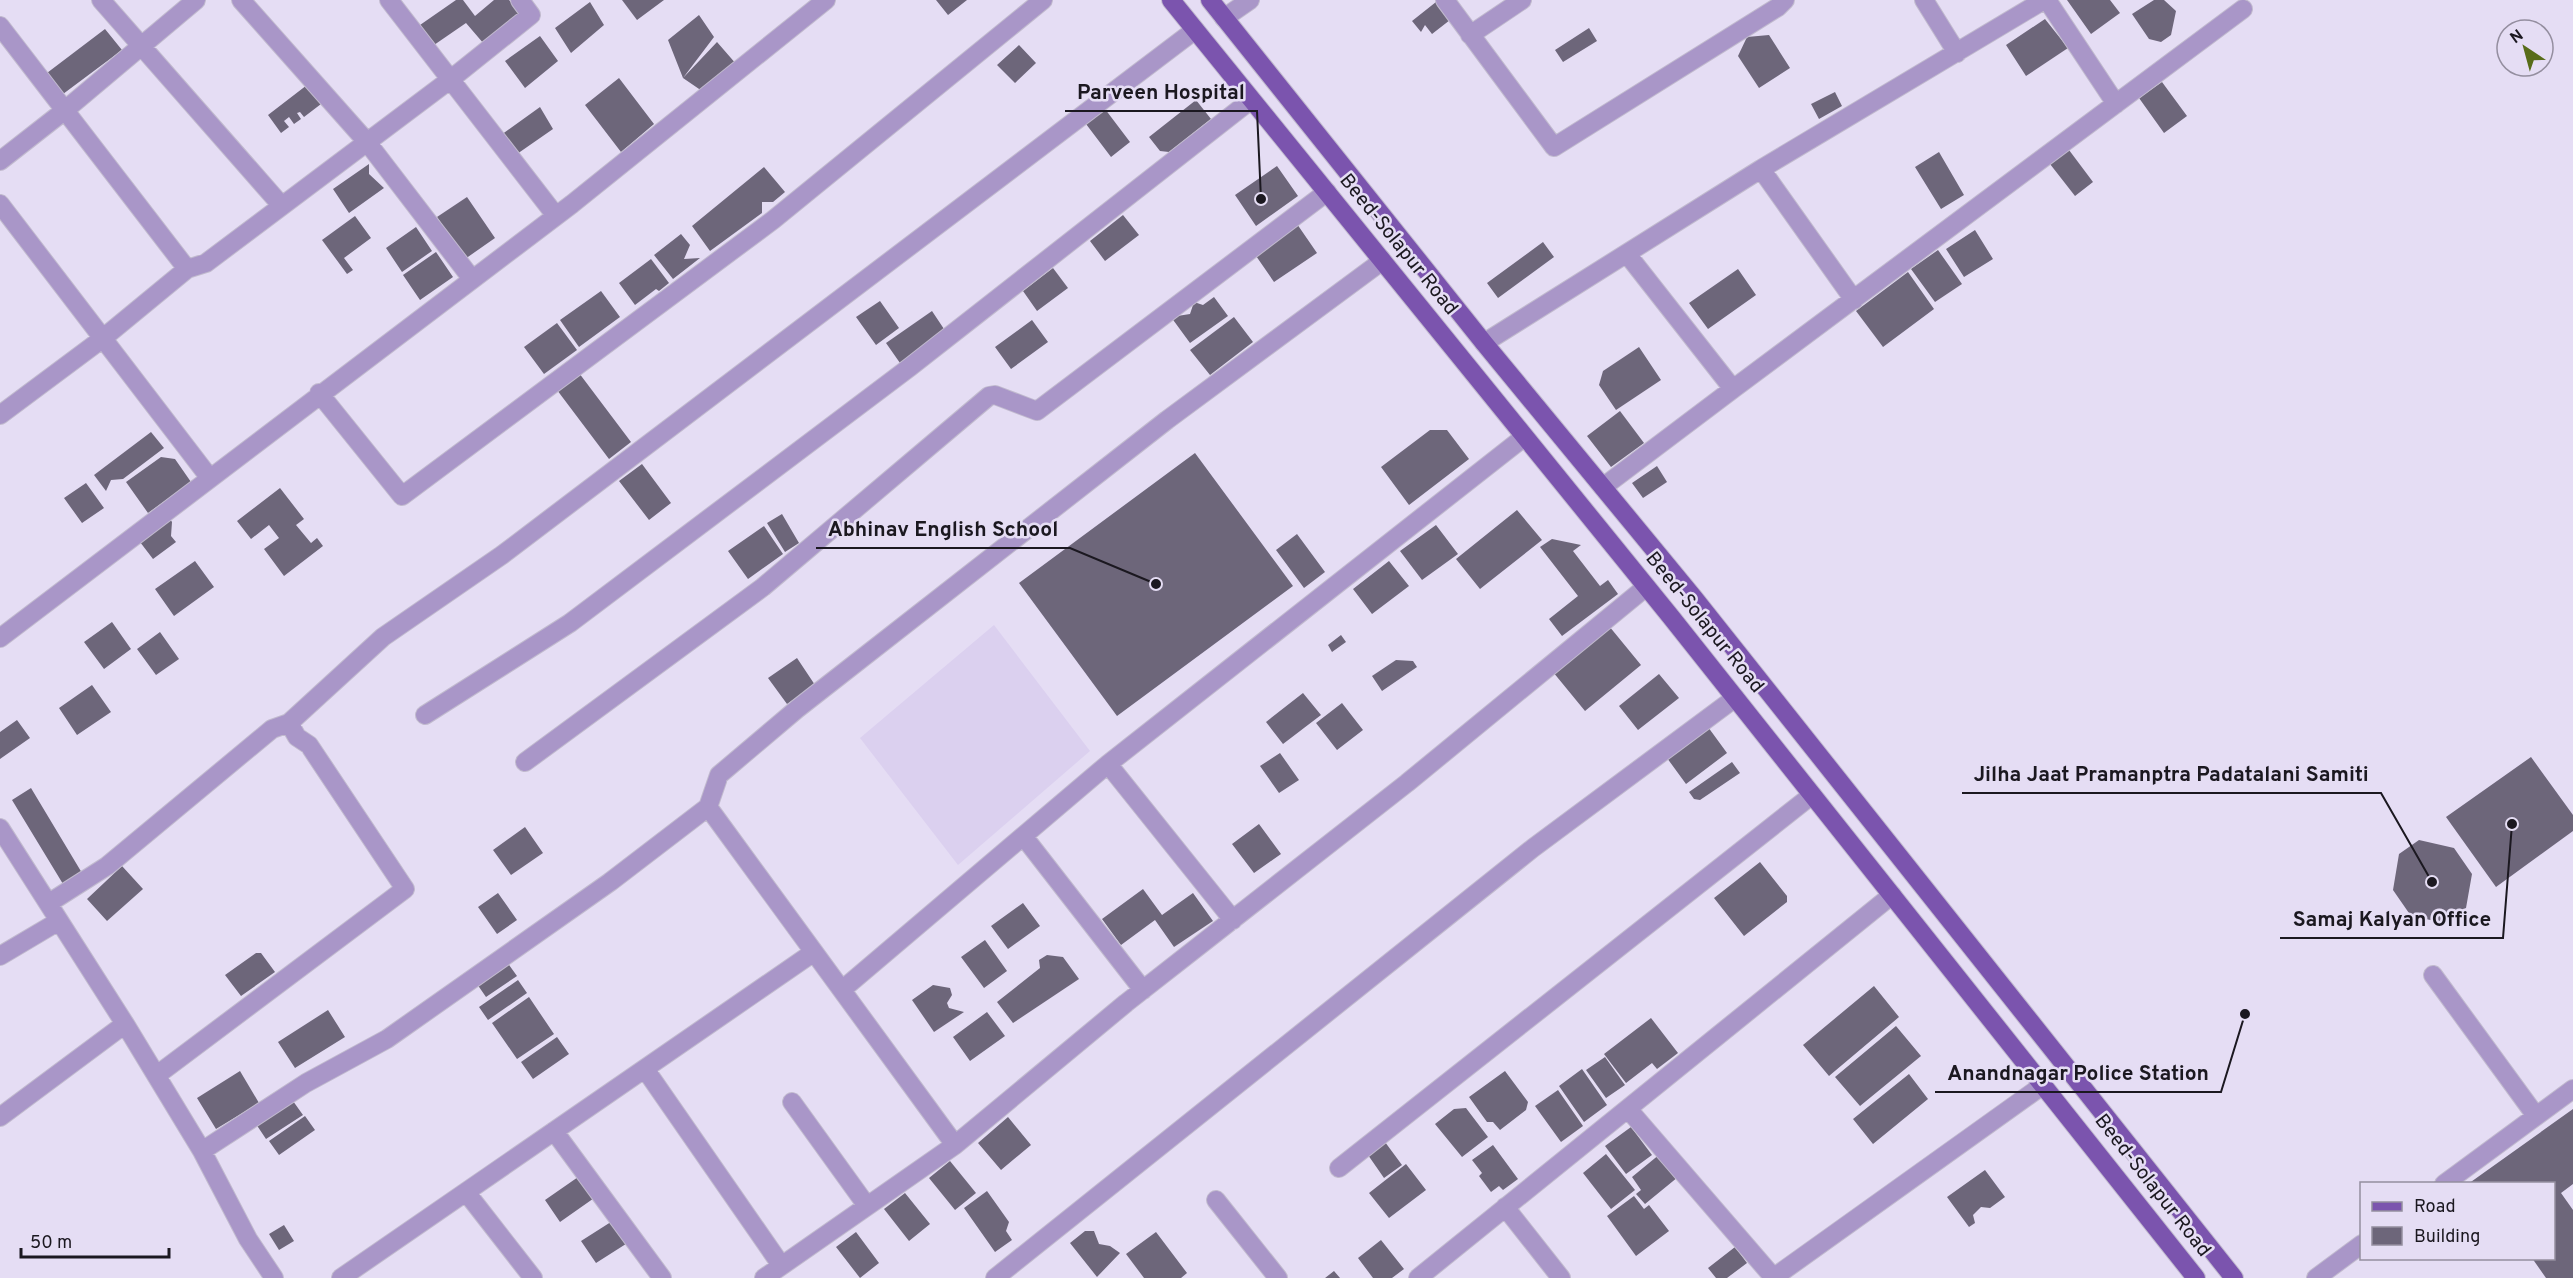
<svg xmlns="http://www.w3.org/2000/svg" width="2573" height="1278" font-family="Overpass,sans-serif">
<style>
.built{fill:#dbd0ef}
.building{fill:#6d667a}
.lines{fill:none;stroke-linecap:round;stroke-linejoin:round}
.minor-casing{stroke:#c1bace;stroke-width:20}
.major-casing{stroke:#c1bace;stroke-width:20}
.minor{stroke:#a996c8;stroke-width:18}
.major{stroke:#7b54ae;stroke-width:18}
.labels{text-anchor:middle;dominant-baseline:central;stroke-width:5;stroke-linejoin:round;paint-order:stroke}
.street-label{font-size:20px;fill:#1b1820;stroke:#e5ddf4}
.leader{fill:none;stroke:#1b1820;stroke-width:2}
.callout-dot{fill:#1b1820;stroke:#e5ddf4;stroke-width:2}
.callout-label{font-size:21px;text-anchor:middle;font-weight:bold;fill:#1b1820;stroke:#e5ddf4;stroke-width:5;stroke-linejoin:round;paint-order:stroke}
</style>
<rect width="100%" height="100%" fill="#e5ddf4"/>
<!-- built -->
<path class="built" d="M994,625l96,126 -132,114 -98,-127z"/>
<!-- building -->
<path class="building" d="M456,0h7l12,16 19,-16h15l12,14 -37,30 -18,-21 -32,22 -14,-20z
M622,0h42l-27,20z
M936,0h31l-19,15z
M2067,0h43l10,13 -29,21z
M2154,0h10l12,11 -5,24 -10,7 -12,-3 -17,-25z
M590,2l14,23 -33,28 -16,-25z
M1436,2l14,18 -18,14 -7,-9 -4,7 -9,-11z
M699,15l15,22 -31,41 34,-36 20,23 -35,26 -19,-13 -15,-38z
M2045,19l23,29 -42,28 -20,-31z
M1589,28l8,13 -34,21 -8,-12z
M105,29l17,21 -63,47 -16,-21z
M1769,35l21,33 -31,20 -21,-32 9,-19z
M540,36l18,25 -33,27 -20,-27z
M1019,45l17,18 -21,20 -18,-18z
M619,78l35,46 -33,28 -36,-47z
M2162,82l25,34 -23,17 -25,-35z
M307,85l14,19 -17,13 -4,-5 -3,1 4,6 -7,5 -5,-7 -5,4 5,6 -8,6 -13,-18z
M1835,92l7,14 -23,13 -8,-15z
M1196,100l15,19 -42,33 -9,-1 -11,-14z
M540,107l13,22 -36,25 -16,-19z
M1105,109l25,33 -19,15 -25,-33z
M2069,150l24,32 -18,14 -25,-32z
M1939,152l25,43 -23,14 -26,-42z
M369,164v10l15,14 -35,25 -16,-24z
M1277,166l21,30 -42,30 -21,-31z
M764,167l21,25 -12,10h-11v11l-52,38 -18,-25z
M467,197l28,41 -30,21 -28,-42z
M1123,215l16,20 -34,26 -15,-20z
M355,216l16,22 -27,20 9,12 -6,4 -25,-34z
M1297,224l20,29 -43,29 -20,-29z
M416,227l16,24 -30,21 -16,-24z
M1975,230l18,29 -29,18 -18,-28z
M681,234l9,11 -6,14 16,-1 -27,21 -19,-24z
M1543,242l11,15 -56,41 -11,-15z
M1938,250l24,34 -27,18 -24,-33z
M436,252l17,25 -33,23 -17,-25z
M651,259l18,24 -10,8 -3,-2 -21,16 -16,-22z
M1053,268l15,20 -31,23 -14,-20z
M1738,269l18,26 -48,34 -19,-26z
M1908,272l26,37 -51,38 -27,-36z
M601,291l19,26 -41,30 -19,-27z
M1214,297l14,19 -38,27 -19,-26 19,-3 4,-12 9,3z
M880,301l19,27 -23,17 -20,-28z
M932,311l14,21 -46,31 -14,-20z
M1234,317l19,25 -43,33 -20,-25z
M1032,320l16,22 -37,27 -16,-22z
M557,323l20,27 -33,24 -20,-27z
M1639,347l22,33 -45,30 -17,-25 4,-14z
M579,373l52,69 -22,17 -52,-69z
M1620,411l24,32 -33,24 -24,-31z
M1430,430h17l22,29 -60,46 -28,-38z
M151,432l13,16 -41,31 -12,1 -5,11 -12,-16z
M1195,453l98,133 -176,130 -98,-133z
M161,457l14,2 16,23 -43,31 -22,-31z
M642,464l29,39 -22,17 -30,-39z
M1657,466l10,16 -24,16 -11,-15z
M86,483l18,25 -22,15 -18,-25z
M280,488l24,31 -8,6 15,18 6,-5 6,8 -39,30 -20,-27 15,-11 -10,-13 -18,14 -14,-18z
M1517,510l25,30 -62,49 -24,-30z
M782,514l17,29 -14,9 -18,-29z
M170,519l2,3 -1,14 5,6 -23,17 -13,-17z
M1436,525l22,29 -36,26 -22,-29z
M764,526l19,28 -35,25 -20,-28z
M1297,534l28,38 -21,16 -28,-38z
M1552,539l29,6 -8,6 27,35 8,-6 10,14 -56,42 -13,-17 29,-23 -38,-49z
M195,561l19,26 -40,29 -19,-27z
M1389,561l20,25 -37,28 -19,-25z
M112,622l19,27 -27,20 -20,-27z
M1609,626l32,39 -56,46 -32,-39z
M160,632l19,27 -23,16 -19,-26z
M1341,635l5,7 -14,10 -4,-7z
M797,658l18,27 -28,19 -19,-26z
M1396,660l17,1 4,6 -35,24 -10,-15z
M1659,674l20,24 -41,32 -19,-24z
M92,685l19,27 -34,23 -18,-27z
M1303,693l18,22 -38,29 -17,-22z
M1342,703l21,27 -26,20 -21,-27z
M17,720l13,18 -30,21v-27z
M1708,727l19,26 -41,31 -19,-26z
M1280,753l19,27 -20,13 -19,-27z
M2531,757l42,58v16l-77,56 -50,-70z
M1732,762l8,11 -40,27 -6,-1 -5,-7z
M31,788l51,85 -19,11 -51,-84z
M1259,824l22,30 -27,19 -22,-29z
M525,827l18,26 -32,22 -18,-25z
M2419,840l35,8 18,26 -6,34 -21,15 -34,-7 -18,-26 6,-36z
M1760,862l27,34v6l-43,34 -30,-38z
M122,866l21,23 -36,32 -20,-22z
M1143,889l19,26 31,-22 20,28 -39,26 -19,-27 -34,25 -19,-26z
M498,893l19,27 -20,14 -19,-27z
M1023,903l17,23 -32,23 -17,-23z
M985,940l22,31 -23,17 -23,-31z
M256,953h5l14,19 -34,24 -16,-21z
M1047,955l16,2 16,22 -66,44 -16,-21 43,-34 -1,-8z
M507,962l10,14 -31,21 -9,-13z
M518,980l9,13 -39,27 -9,-13z
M933,985l17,3 2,7 -5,8 2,5 15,4 -30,20 -22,-32z
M1874,986l25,31 -70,59 -26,-31z
M529,997l25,37 -37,25 -25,-36z
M328,1010l17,27 -50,31 -17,-26z
M987,1012l18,24 -35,25 -17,-24z
M1651,1018l27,35 -21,16 -5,-6 -26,20 -22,-29z
M1896,1026l25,30 -61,50 -25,-29z
M557,1037l12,17 -36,25 -12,-17z
M1605,1057l20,28 -19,13 -20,-28z
M1582,1069l25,36 -23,17 -25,-36z
M240,1071l19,32 -43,26 -19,-31z
M1505,1071l23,31 -2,8 -26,20 -7,-8h-6l-18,-25z
M1909,1074l19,25 -55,45 -20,-25z
M1558,1090l25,36 -22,16 -26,-36z
M293,1101l10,14 -37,24 -10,-15z
M1466,1108l22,29 -26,20 -27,-33 19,-15z
M2573,1109v75l-12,9 12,17v68h-27l-14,-20h22v-74h-86z
M305,1116l10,14 -36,25 -10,-14z
M1008,1117l23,28 -30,25 -23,-27z
M1631,1127l21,28 -26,19 -21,-28z
M1385,1142l17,23 -18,13 -16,-23z
M1493,1145l25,34 -15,11 -4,-4 -8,6 -12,-16 3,-3 -10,-13z
M1606,1154l29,36 -24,19 -28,-36z
M1660,1154l18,23 -33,27 -9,-10 5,-4 -9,-13z
M950,1161l26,32 -21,17 -26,-32z
M1406,1164l20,26 -37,28 -20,-25z
M1985,1170l20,27 -15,11 -9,-1 -8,8 2,8 -6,4 -22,-30z
M581,1175l16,21 -37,26 -15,-22z
M987,1191l22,31 -3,9 6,9 -17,12 -31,-44z
M905,1193l25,31 -21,17 -25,-32z
M1634,1196l10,13 5,-4 20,26 -33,25 -29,-40z
M614,1220l15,22 -33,21 -15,-22z
M284,1225l10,16 -15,9 -10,-16z
M1085,1231h9l5,13 11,2 10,7 -23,24 -27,-34z
M856,1232l23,31 -19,15 -24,-31z
M1156,1232l31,41 -6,5h-37l-18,-24z
M1381,1240l23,29 -12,9h-19l-15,-20z
M1735,1247l12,16 -20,15h-11l-8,-10z
M1334,1271l6,7h-15z"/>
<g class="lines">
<defs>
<path id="minor" d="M101,0l180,205
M241,0l126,142 105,137
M389,0l167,216
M1445,0l109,147 224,-140 7,-7
M1924,0l33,53
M2047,0l69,104
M1224,18l26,-18
M0,26l187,243
M1470,35l52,-35
M0,161l64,-50 132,-111
M1761,169l93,131
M0,204l209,273
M1627,254l106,135 510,-380
M1484,343l277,-174 283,-169
M319,393l83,103 371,-276 270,-220
M0,415l102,-76 85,-70 19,-6 245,-184 80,-64 -11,-15
M1603,487l130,-98
M0,638l572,-434 254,-204
M425,715l145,-92 340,-256 341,-267
M525,762l238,-175 226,-191 6,-1 42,16 290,-219
M1108,764l125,156
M708,807l247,338
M0,828l125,196 77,127
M1024,837l119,153
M49,903l58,-37 165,-137 17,-6 94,-86 119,-82 693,-525
M0,956l59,-35
M2433,975l103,141
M843,989l265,-225 416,-327
M645,1069l136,196
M157,1075l248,-186 -96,-144 -12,-8 -8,-14
M792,1102l75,104
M1628,1109l146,169
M0,1117l125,-93
M554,1131l108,147
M1339,1168l473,-373
M2444,1184l129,-95
M466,1192l67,86
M1216,1200l62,78
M1505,1207l56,71
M274,1278l-26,-39 -46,-88 104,-68 81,-44 223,-157 98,-75 11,-32 78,-66 370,-289 207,-153 7,-8
M341,1278l473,-326
M764,1278l191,-133 171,-142 281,-220 239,-196
M995,1278l538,-430 202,-150
M1418,1278l474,-383
M1773,1278l270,-193
M2316,1278l46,-34"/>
<path id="major" d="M1171,0l500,617 525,661
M1210,0l274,343 210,255 540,680"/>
</defs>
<!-- minor casing -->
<use href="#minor" class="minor-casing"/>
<!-- major casing -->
<use href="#major" class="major-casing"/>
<!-- minor -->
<use href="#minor" class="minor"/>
<!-- major -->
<use href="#major" class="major"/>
</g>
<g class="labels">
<!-- street labels -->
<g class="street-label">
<text transform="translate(1398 245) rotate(51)">Beed-Solapur Road</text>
<text transform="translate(1704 623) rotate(51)">Beed-Solapur Road</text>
<text transform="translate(2152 1186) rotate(52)">Beed-Solapur Road</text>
</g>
</g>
<!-- callouts -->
<path class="leader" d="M1261 199L1257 111H1065M1156 584L1070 548H816M2432 882L2381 793H1962M2512 824L2503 938H2280M2245 1014L2221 1092H1935"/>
<g class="callout-dot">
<circle cx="1261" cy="199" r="6"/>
<circle cx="1156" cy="584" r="6"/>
<circle cx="2432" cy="882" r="6"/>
<circle cx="2512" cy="824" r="6"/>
<circle cx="2245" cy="1014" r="6"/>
</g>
<g class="callout-label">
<text x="1161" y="99">Parveen Hospital</text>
<text x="943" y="536">Abhinav English School</text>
<text x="2171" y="781">Jilha Jaat Pramanptra Padatalani Samiti</text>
<text x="2392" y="926">Samaj Kalyan Office</text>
<text x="2078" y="1080">Anandnagar Police Station</text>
</g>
<!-- legend -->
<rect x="2360" y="1182" width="195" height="78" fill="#e5ddf4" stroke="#948e9f" stroke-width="1.5"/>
<rect x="2372" y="1202" width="30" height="9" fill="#7b54ae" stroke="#948e9f" stroke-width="1.5"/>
<text x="2414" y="1212" font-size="18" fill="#1b1820">Road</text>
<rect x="2372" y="1227" width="30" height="18" fill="#6d667a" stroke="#948e9f" stroke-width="1.5"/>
<text x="2414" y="1242" font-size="18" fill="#1b1820">Building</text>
<!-- north arrow -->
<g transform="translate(2525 48) rotate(324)"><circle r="28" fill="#e5ddf4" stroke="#948e9f" stroke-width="1.5"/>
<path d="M0-4.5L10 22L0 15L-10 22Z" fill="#586c19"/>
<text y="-9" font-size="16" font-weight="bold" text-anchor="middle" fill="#1b1820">N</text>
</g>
<!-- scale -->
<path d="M21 1248v9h148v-9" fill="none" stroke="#1b1820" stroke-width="3"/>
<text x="30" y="1248" font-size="18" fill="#1b1820" stroke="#e5ddf4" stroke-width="4.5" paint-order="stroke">50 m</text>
</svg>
